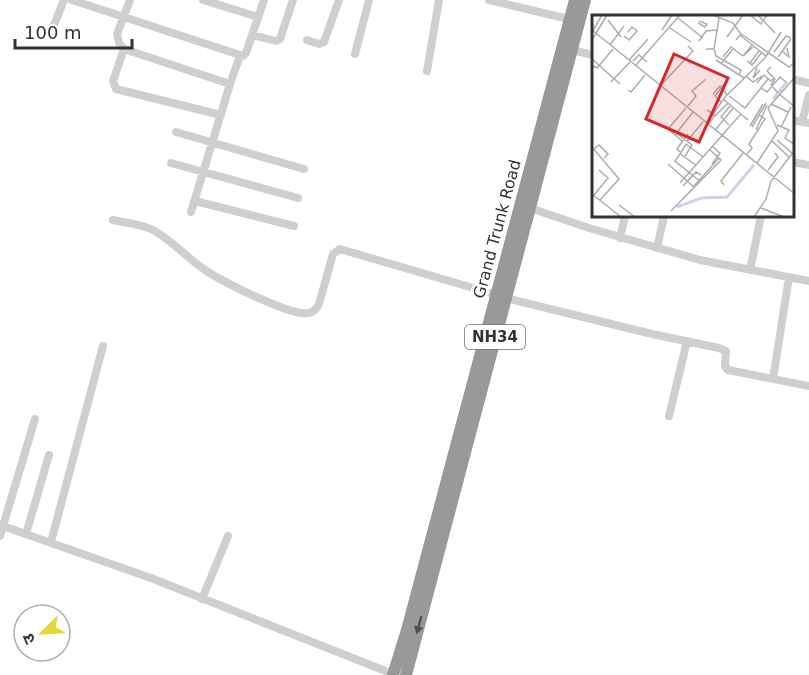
<svg xmlns="http://www.w3.org/2000/svg" width="809" height="675" font-family="'DejaVu Sans','Noto Sans Devanagari',sans-serif">
<style>
.lines{fill:none;stroke-linecap:round;stroke-linejoin:round}
.minor{stroke:#cfcfcf;stroke-width:8}
.highway{stroke:#999;stroke-width:12}
.oneway{fill:#515151}
.labels{text-anchor:middle;dominant-baseline:central;stroke-width:6;stroke-linejoin:round;paint-order:stroke}
.shield{fill:#fff;stroke:#707070;stroke-width:1.5}
.shield-label{font-size:15px;font-weight:bold;fill:#323232}
.street-label{font-size:16px;fill:#323232;stroke:#fff}
.inset-river{fill:none;stroke:#d9cded;stroke-width:3}
.inset-road{fill:none;stroke:#adadad;stroke-width:1.5}
.view{fill:#d62828;fill-opacity:0.15;stroke:#d62828;stroke-width:3}
.inset-edge{fill:none;stroke:#323232;stroke-width:3}
</style>
<rect width="100%" height="100%" fill="#fff"/>
<g class="lines">
<!-- minor -->
<path class="minor" d="M72,0l171,56 3,-3 18,-53
M130,0l-13,34 2,9 5,6 106,35
M203,0l55,17
M489,0l84,20
M50,35l14,-35
M253,35l23,6 4,-2 13,-39
M307,40l12,4 5,-2 15,-42
M124,49l-11,32 3,8 105,26
M572,50l21,5
M355,54l14,-54
M427,71l12,-71
M792,79l17,4
M792,120l17,3
M802,122l7,-27
M176,132l128,37
M792,162l17,3
M171,163l127,35
M195,201l99,25
M527,207l62,21 111,32 109,21
M191,212l39,-128 10,-28
M113,220c13,3 29,4 40,10 20,11 36,30 55,42 16,10 84,45 101,41 5,-1 8,-5 10,-9l14,-50 7,-5 157,46
M620,238l5,-22
M657,248l7,-32
M750,270l11,-54
M505,298l147,36 67,14 7,3 -1,15 3,4 81,16
M773,379l16,-102
M669,416l18,-75
M0,525l151,53 242,96
M26,534l23,-79
M0,536l35,-117
M51,542l52,-196
M202,599l26,-63"/>
<!-- highway -->
<path class="highway" d="M393,675l14,-45 168,-630
M406,675l179,-675"/>
</g>
<!-- one-way arrows -->
<defs><path id="oneway-solid" d="M-6-.8H1V-3.2L6.5 0L1 3.2V.8H-6Z" transform="scale(1.5)"/></defs>
<use class="oneway" href="#oneway-solid" transform="translate(419 625) rotate(105)"/>
<g class="labels">
<!-- shield labels -->
<rect class="shield" x="465" y="325" width="60" height="24" rx="4.5"/>
<g class="shield-label">
<text x="495" y="337">NH34</text>
</g>
<!-- street labels -->
<g class="street-label">
<text transform="translate(497 229) rotate(-75)">Grand Trunk Road</text>
</g>
</g>
<!-- overview -->
<g transform="translate(592 15)">
<rect width="202" height="202" fill="#fff"/>
<path class="inset-river" d="M181,84l14,-17M85,192l24,-9 26,-1 27,-32"/>
<path class="inset-road" d="M121,0l20,8 7,10 49,34 6,-5M158,0l11,9 6,-9M166,0l17,18M86,3l25,20M16,5l13,17M106,8l7,4 2,-3 -8,-3M78,13l21,14M0,15l203,164M70,15l10,-15M0,17l10,-17M32,21l5,4 8,-9 -5,-4 -4,5M135,22l16,-22M0,25l15,-25M144,25l4,-5 26,21M107,26l7,-10 11,-1M18,30l14,-19M160,30l-9,11 10,-9M114,34h8l5,-31M122,34l2,7 25,14 -2,4M190,36l7,6 -2,-9M182,37l12,-16 5,2M131,42l8,-10 12,9M186,42l13,-18M0,44l28,25M37,45l19,-21M124,45l28,18M41,46l6,-6 8,7M155,46l3,2 9,-12M158,48l2,2 10,-13M129,49l12,-15M44,50l44,-50M1,51l4,2 16,-19M179,52l-4,4 8,8 -4,6 7,8M165,53l-4,10 7,-8M154,61l7,6 9,-6M19,67l19,-20M165,68l7,-8 7,6 3,-3M68,71l33,-35 -5,-5M169,73l6,4 13,-15 6,5M36,75l3,2 14,-17M121,79l7,-8 7,9M187,79l16,13M137,81l16,12 23,-29M131,84l25,21M129,87l-6,-6 10,-13M179,89l17,8M96,91l8,-10 -4,-5 14,-12M115,95l8,5 -7,10M123,101l13,-13M115,107l19,-26 39,-38 16,-26M137,110l-8,-8 10,-12M185,110l12,5 -4,8 10,7M158,111l13,-22M160,112l14,-24M189,112l10,-20M124,114l18,-22M164,115l11,-25M84,118l16,12 -7,11M83,120l-7,-6 18,-21M185,125l15,13M95,126l16,-19M180,126l17,16M91,127l-8,-7 18,-23M0,132l27,32 -19,21M2,134l5,-4 9,9 -4,4M88,137l-3,-3 11,-15M88,139l6,-10 17,13M155,139l5,-6 -3,-4 16,-25 -6,-4M165,148l21,-32 -10,-23 27,-31M76,149l26,23M120,149l8,-11 -8,-7M104,150l-16,-11 -5,7 26,21M176,155l10,-13 -3,-4M88,168l61,-69M132,170l-3,-4 22,-28M91,171l13,-14 5,3M102,171l25,-28M0,179l29,23M2,180l14,-17 -9,-8M27,190l16,12M169,193l23,9M79,196l50,-51 -12,-11M162,202l12,-18 5,-18 24,-31"/>
<path class="view" d="M82,39l54,24 -29,64 -53,-23z"/>
<rect width="202" height="202" class="inset-edge"/>
</g>
<!-- north arrow -->
<g transform="translate(42 633) rotate(246)"><circle r="28" fill="#ffffff" stroke="#adadad" stroke-width="1.5"/>
<path d="M0-4.5L10 22L0 15L-10 22Z" fill="#e5d737"/>
<text y="-9" font-size="16" font-weight="bold" text-anchor="middle" fill="#323232">उ</text>
</g>
<!-- scale -->
<path d="M15 39v9h117v-9" fill="none" stroke="#323232" stroke-width="3"/>
<text x="24" y="39" font-size="18" fill="#323232" stroke="#ffffff" stroke-width="4.5" paint-order="stroke">100 m</text>
</svg>
